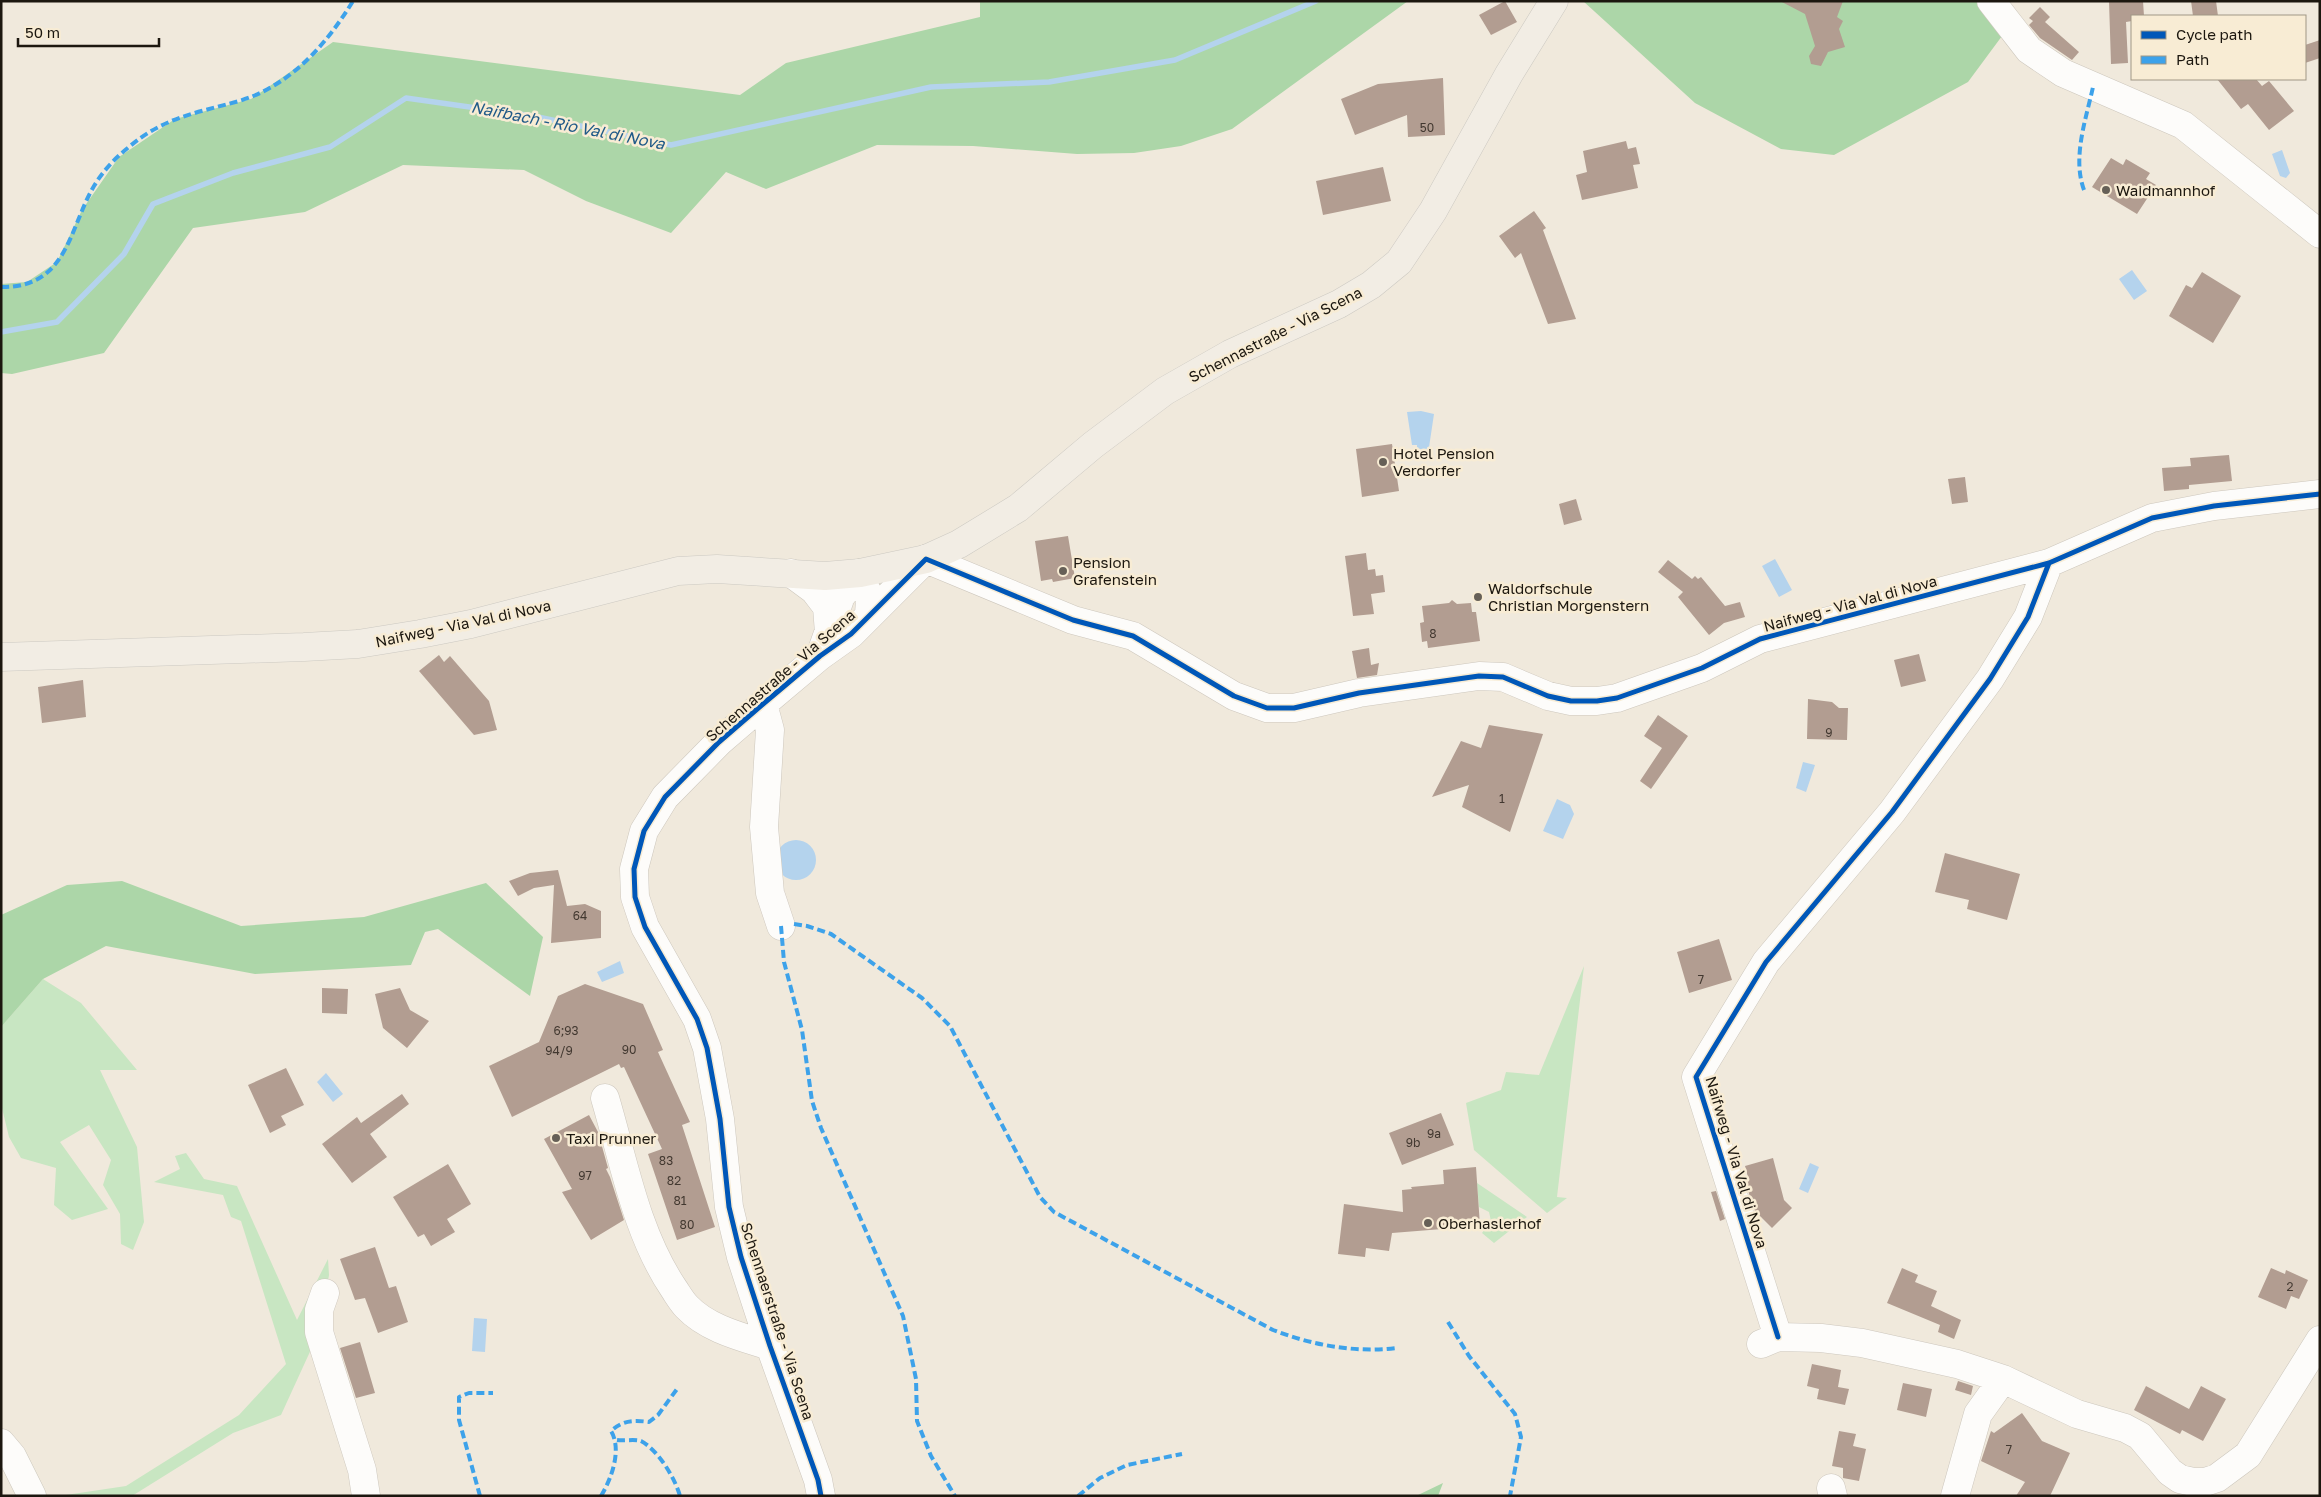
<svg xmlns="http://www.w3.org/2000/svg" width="2321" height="1497" font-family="'Golos Text',sans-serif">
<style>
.green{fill:#c8e6c2}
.forest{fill:#acd6a8}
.water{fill:#b4d3ed}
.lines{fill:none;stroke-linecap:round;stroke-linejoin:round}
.stream{stroke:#b4d3ed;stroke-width:5.5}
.building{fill:#b29d91}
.minor-casing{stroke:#cdc7bd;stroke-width:29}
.major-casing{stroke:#ccc9c2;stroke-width:29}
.minor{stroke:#fdfcfa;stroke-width:28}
.major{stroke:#f2ede4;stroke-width:28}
.quiet{stroke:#3da2ea;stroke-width:4;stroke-dasharray:8 4;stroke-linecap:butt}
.cycleway-casing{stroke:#f8ecd4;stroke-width:8}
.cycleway{stroke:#0057b8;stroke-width:5}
.poi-dot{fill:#666057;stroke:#f8ecd4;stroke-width:2}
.labels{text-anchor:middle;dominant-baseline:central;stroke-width:5;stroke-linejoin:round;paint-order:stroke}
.number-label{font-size:12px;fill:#423830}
.poi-label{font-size:15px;fill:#1c170f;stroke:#f8ecd4;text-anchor:start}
.street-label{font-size:15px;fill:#1c170f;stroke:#f8ecd4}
.water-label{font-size:16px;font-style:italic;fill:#205a88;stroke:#f8ecd4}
</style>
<rect width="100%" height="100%" fill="#f0e9dc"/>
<!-- green -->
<path class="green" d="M1584,966l-27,231 10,1 -20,15 -73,-63 -8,-47 35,-13 5,-18 33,3z
M43,979l38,24 56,67h-37l37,77 7,75 -11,28 -12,-6 -1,-30 -17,-29 8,-25 -22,-35 -29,17 48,67 -36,11 -18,-15 2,-37 -35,-10 -12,-21 -8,-33v-77z
M186,1153l18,26 33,7 60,134 31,-61 1,16 -10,57 -38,83 -48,18 -101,63h-73l67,-10 113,-71 47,-51 -45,-143 -10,-4 -8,-22 -69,-13 26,-13 -5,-13z
M1477,1183l50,34 -33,26 -12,-10 9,-12 -2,-9 -10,-5z"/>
<!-- forest -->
<path class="forest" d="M980,1h428l-176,128 -51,17 -47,7 -57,1 -104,-8 -96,-1 -111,44 -40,-17 -55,61 -85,-32 -62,-31 -121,-5 -98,47 -112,16 -89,125 -92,21 -11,-1v-89l26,-2 30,-20 25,-52 37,-53 56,-38 76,-20 82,-57 407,53 46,-32 194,-46z
M1583,1h395l24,35 -34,46 -134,73 -53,-6 -86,-46z
M122,881l119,45 123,-9 122,-34 57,54 -13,59 -92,-67 -13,3 -14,33 -156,9 -149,-28 -63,33 -42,48v-112l66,-30z
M1443,1483l-5,13h-22z"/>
<!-- water -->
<path class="water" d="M2282,150l8,23 -4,5 -6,-2 -8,-22z
M2132,270l15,21 -13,9 -15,-21z
M1421,411l13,3 -6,40 -11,1v-10h-5l-5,-33z
M1775,559l17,31 -13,7 -17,-31z
M1803,762l12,3 -9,27 -10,-4z
M1557,799l13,6 4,9 -11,25 -20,-8z
M776 860a20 20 0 1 1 40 0a20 20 0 1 1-40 0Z
M620,961l4,12 -22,9 -5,-10z
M326,1073l17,21 -10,8 -16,-20z
M1810,1163l9,4 -11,26 -9,-4z
M474,1318l13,1 -2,33 -13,-1z"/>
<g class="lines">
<!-- stream -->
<path class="stream" d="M1,332l56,-10 67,-68 29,-50 80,-31 97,-26 76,-49 127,18 138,29 260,-58 118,-5 126,-22 141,-59"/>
</g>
<!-- building -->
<path class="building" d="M1505,1l12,21 -26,13 -12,-20z
M1780,1h63l-6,16 6,4 -4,8 6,18 -17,5 -7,14 -10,-2 -2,-8 6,-10 -10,-32z
M2109,1h34l1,15h-12v5l-6,1 2,41 -17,1z
M2191,1h25l2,15h-25z
M2040,7l10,10 -5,5 34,30 -7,8 -32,-22 -11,-13 4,-4 -4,-3z
M2320,40v18l-15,5v-18z
M1443,78l2,57 -37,2 -1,-22 -52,20 -14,-36 37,-15z
M2217,79h39l6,7 7,-5 25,30 -25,19 -21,-26 -7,5z
M1626,141l2,8 8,-2 4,17 -7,1 5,23 -56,12 -6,-25 11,-3 -4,-21z
M2111,158l12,7 3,-6 24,14 -4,6 10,6 -19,29 -45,-27z
M1383,167l8,34 -68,14 -7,-34z
M1534,211l12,17 -3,2 33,89 -28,5 -27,-71 -6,5 -16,-22z
M2202,272l39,24 -28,47 -44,-27 17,-31 6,3z
M1392,444l7,47 -37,6 -6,-48z
M2229,455l3,26 -43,4v4l-25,2 -2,-23 29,-2 -1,-8z
M1965,477l3,25 -16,2 -4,-25z
M1576,499l6,21 -18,5 -5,-21z
M1068,536l7,42 -22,4 -1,-3 -11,2 -6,-40z
M1366,553l2,17 7,-1 1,7 7,-1 2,17 -14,2 3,20 -21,2 -8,-60z
M1668,560l24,19 3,-3 3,3 3,-2 24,29 15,-4 5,15 -21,6 -15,12 -31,-38 5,-5 -25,-20z
M1452,600l5,4 14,-1 1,9h4l4,29 -52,7 -1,-7 -5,1 -2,-19 4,-1 -2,-16 27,-3z
M1369,648l2,17 8,-2 -2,12 -20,3 -5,-27z
M1919,654l7,27 -25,6 -7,-27z
M439,655l5,7 6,-6 39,45 8,29 -23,5 -55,-64z
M83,680l3,37 -44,6 -4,-36z
M1808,699l24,3 7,6h9l-1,32 -40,-1z
M1658,715l30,21 -37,53 -11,-8 22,-33 -18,-12z
M1489,725l54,9 -33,98 -48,-25 7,-22 -37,12 29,-56 20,7z
M1945,853l75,21 -13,46 -40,-11 2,-9 -34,-8z
M558,870l9,36 18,-2 16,7v27l-50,5 3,-58 -20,3 -16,8 -9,-15 21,-8z
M1719,939l13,41 -43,13 -12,-41z
M585,984l58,20 20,46 -5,2 32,70 -8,3 33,102 -38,13 -29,-86 14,-5 -38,-82 -3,1 -2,-4 -107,53 -23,-51 50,-24 19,-46z
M322,988l26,1 -1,25 -25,-1z
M400,988l10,22 19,11 -22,27 -24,-20 -8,-34z
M286,1068l18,37 -23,11 5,9 -16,8 -22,-48z
M402,1094l7,10 -39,30 17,23 -35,26 -30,-39 35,-27 4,6z
M1441,1113l13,32 -52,20 -13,-32z
M589,1115l9,17 10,36 -2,1 4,8 14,43 -33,20 -29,-48 10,-3 -28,-50z
M1773,1158l11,42 8,8 -20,20 -17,-17 -10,-29 4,-1 -4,-15z
M448,1164l23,40 -24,15 8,13 -24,14 -7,-12 -6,3 -25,-40z
M1476,1167l4,59 -88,7 -3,18 -23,-3 -1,9 -27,-3 6,-50 59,8 -1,-22 10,-1 -1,-2 33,-3 -1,-14z
M1716,1191l9,28 -5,2 -9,-29z
M375,1247l14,41 7,-2 12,36 -30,11 -13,-35 -10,2 -15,-41z
M1902,1268l16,7 -3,7 22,9 -6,15 30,14 -7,19 -16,-7 2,-7 -53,-22z
M2271,1268l14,6 1,-4 22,10 -9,19 -8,-3 -5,13 -28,-12z
M360,1342l15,51 -19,5 -16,-50z
M1812,1364l29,6 -3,17 11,2 -4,16 -28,-6 2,-10 -12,-3z
M1958,1381l15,5 -2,9 -16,-5z
M1903,1383l29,6 -6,28 -29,-7z
M2146,1386l43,23 12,-23 25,13 -23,42 -21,-11 -2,4 -46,-24z
M2022,1413l20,28 28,12 -20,43h-34l9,-14 -44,-21 10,-30 3,2z
M1839,1431l17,3 -3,12 13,3 -7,32 -16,-3v-10l-11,-2z"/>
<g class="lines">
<defs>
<path id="minor" d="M1991,1l38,49 34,23 120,52 137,109
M791,573l23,17 13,17 2,26
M820,656l21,-60 19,-23 10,27 -1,14
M763,704l7,26 -6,97 6,66 11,33
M605,1098c19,64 31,135 69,191 4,6 8,13 13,18 21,22 55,30 83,39
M325,1293l-6,17v22l43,138 4,26
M1778,1337l-82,-260 70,-115 126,-150 98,-133 38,-62 21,-54
M1761,1344l17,-7 43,1 41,5 95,21 46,15 74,35 48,14 15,8 30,36 10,7 13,3h12l12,-4 31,-23 72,-115
M1,1443l11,13 20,40
M1831,1488l2,8
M821,1496l-3,-16 -48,-134 -29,-89 -12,-50 -9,-88 -13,-71 -10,-29 -52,-92 -10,-30 -1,-28 10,-38 21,-34 54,-55 44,-38 57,-48 31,-22 75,-75 147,61 60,16 101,60 33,12h27l65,-15 120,-17 24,1 45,19 23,5h26l20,-3 85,-30 58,-29 289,-76 103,-45 62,-12 106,-12
M1955,1496l23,-82 25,-35"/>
<path id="major" d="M1,657l303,-10 54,-3 62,-10 51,-10 207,-53 39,-2 108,7 35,-3 66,-14 33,-15 59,-36 75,-63 72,-54 65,-37 109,-50 32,-19 28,-23 34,-51 76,-137 45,-73"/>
</defs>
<!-- minor casing -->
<use href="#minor" class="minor-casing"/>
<!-- major casing -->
<use href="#major" class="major-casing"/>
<!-- minor -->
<use href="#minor" class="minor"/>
<!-- major -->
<use href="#major" class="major"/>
<!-- quiet -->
<path class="quiet" d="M2084,190c-12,-32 2,-71 9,-103
M1,287c67,1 68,-59 93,-101 9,-15 21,-28 35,-39 35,-30 68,-34 110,-46 51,-15 87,-56 114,-100
M794,924l13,2 24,8 91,64 28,28 90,171 14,15 219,118c39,15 81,23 123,18
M781,926l3,36 18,68 10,71 9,27 82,188 13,63 1,42 14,35 24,40
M1448,1322l21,34 46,58 6,23 -11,59
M617,1440c7,1 18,-1 24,1 17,9 34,37 39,55
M480,1496l-21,-76v-23l10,-4h24
M601,1496c11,-18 21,-47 10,-65 12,-11 23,-11 38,-9l9,-7 19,-26
M1078,1496l22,-18 27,-13 55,-11"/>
<defs>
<path id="cycleway" d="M1778,1337l-82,-260 70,-115 126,-150 98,-133 38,-62 21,-54
M821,1496l-3,-16 -48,-134 -29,-89 -12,-50 -9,-88 -13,-71 -10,-29 -52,-92 -10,-30 -1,-28 10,-38 21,-34 54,-55 44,-38 57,-48 31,-22 75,-75 147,61 60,16 101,60 33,12h27l65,-15 120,-17 24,1 45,19 23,5h26l20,-3 85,-30 58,-29 289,-76 103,-45 62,-12 106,-12"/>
</defs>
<!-- cycleway casing -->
<use href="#cycleway" class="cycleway-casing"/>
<!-- cycleway -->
<use href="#cycleway" class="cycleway"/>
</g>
<!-- markers -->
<g class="poi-dot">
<circle cx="2106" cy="190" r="5"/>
<circle cx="1383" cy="462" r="5"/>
<circle cx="1063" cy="571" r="5"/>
<circle cx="1478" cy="597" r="5"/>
<circle cx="556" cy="1138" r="5"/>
<circle cx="1428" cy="1223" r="5"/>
</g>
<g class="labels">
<!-- number labels -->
<g class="number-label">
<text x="1427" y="127">50</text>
<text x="1433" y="633">8</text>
<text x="1829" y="732">9</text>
<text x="1502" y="798">1</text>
<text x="580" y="915">64</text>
<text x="1701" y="979">7</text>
<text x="566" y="1030">6;93</text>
<text x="629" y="1049">90</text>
<text x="559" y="1050">94/9</text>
<text x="1434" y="1133">9a</text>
<text x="1413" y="1142">9b</text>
<text x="666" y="1160">83</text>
<text x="585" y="1175">97</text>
<text x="674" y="1180">82</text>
<text x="680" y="1200">81</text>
<text x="687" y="1224">80</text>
<text x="2290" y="1286">2</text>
<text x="2009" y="1449">7</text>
</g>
<!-- poi labels -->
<g class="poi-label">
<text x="2116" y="190">Waidmannhof</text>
<text x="1393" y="453">Hotel Pension<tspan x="1393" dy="17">Verdorfer</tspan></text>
<text x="1073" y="562">Pension<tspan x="1073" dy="17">Grafenstein</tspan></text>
<text x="1488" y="588">Waldorfschule<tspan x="1488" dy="17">Christian Morgenstern</tspan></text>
<text x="566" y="1138">Taxi Prunner</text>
<text x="1438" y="1223">Oberhaslerhof</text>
</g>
<!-- street labels -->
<g class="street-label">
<text transform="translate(1275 334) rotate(-27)">Schennastraße - Via Scena</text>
<text transform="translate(1850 603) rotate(-15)">Naifweg - Via Val di Nova</text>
<text transform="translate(463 623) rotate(-12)">Naifweg - Via Val di Nova</text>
<text transform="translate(780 675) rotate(-41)">Schennastraße - Via Scena</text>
<text transform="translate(1737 1162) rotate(73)">Naifweg - Via Val di Nova</text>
<text transform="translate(778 1321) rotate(72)">Schennaerstraße - Via Scena</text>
</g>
<!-- water labels -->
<g class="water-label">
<text transform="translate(568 125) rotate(11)">Naifbach - Rio Val di Nova</text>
</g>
</g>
<!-- border -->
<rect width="2321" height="1497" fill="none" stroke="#1c170f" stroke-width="5"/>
<!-- legend -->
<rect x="2131" y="15" width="175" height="65" fill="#f8ecd4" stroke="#a09785"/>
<rect x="2141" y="31" width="25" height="8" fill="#0057b8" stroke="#a09785"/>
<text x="2176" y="40" font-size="15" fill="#1c170f">Cycle path</text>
<rect x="2141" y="56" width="25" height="8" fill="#3da2ea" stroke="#a09785"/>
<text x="2176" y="65" font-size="15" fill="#1c170f">Path</text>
<!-- scale -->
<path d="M18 38v8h141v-8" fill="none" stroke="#1c170f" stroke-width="2.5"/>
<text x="25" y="38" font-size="15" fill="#1c170f" stroke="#f8ecd4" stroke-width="4" paint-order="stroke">50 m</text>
</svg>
